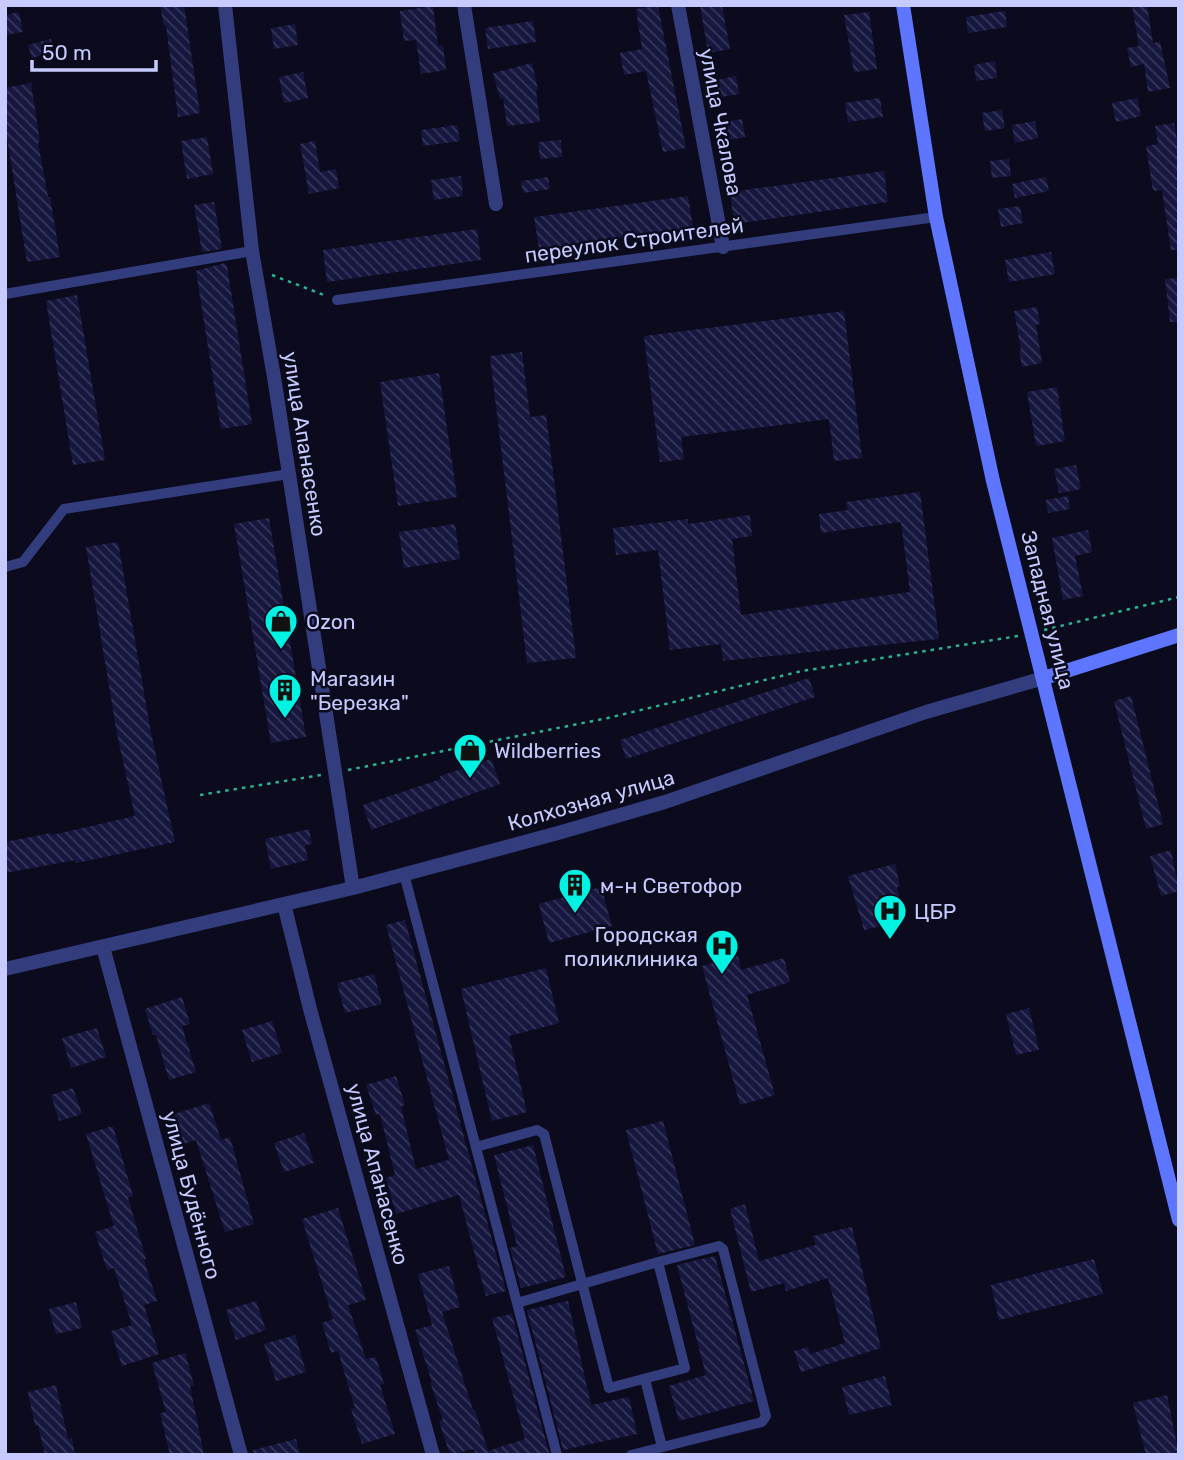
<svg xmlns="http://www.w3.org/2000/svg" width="1184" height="1460" font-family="Rubik,sans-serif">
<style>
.building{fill:url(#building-back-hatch)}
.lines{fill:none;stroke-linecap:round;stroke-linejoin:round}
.path{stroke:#28b293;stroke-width:2.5;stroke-dasharray:3.5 5;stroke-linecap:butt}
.lane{stroke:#333d7e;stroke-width:10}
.street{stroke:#333d7e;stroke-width:14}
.secondary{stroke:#5e75ff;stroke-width:14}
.labels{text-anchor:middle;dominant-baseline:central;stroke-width:5;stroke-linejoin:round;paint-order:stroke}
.street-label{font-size:21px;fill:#c7caff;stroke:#0b0b1d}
.poi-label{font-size:21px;fill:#c7caff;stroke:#0b0b1d;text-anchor:start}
</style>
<defs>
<pattern id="building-back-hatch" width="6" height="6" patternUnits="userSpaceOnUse" patternTransform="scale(1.75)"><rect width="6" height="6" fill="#17163f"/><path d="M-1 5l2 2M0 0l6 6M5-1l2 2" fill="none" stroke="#37375c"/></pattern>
</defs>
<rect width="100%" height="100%" fill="#0b0b1d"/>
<!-- building -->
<path class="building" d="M160,5h24l16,108 -22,4 -12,-91h-2z
M700,5h22l8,44 -22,4z
M1132,5h15l6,38 7,-1 10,46 -22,4 -4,-28 -13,3 -4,-19 12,-2z
M433,6l5,40 5,-1 3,25 -25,4 -5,-34 -12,1 -4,-30z
M658,6l28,142 -23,4 -17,-81 -22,4 -4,-22 22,-4 -6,-40z
M1005,11l2,16 -39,6 -2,-16z
M19,12l4,20 -18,3v-20z
M869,12l8,57 -23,3 -10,-57z
M533,21l3,21 -48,7 -3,-21z
M295,24l3,21 -24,4 -3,-21z
M51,39l3,13 -22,6 -4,-13z
M995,61l2,17 -21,3 -2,-16z
M532,63l6,27h-2l4,32 -33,4 -4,-28 -3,1 -7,-26z
M303,72l5,26 -24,5 -5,-26z
M736,76l3,18 -24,4 -3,-17z
M31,83l9,59 -2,1 10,54h2l10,60 -33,5 -22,-137v-37z
M880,98l3,19 -35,5 -3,-19z
M1137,98l4,18 -25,6 -4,-19z
M1002,110l3,18 -20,3 -3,-18z
M742,119l3,18 -22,4 -3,-18z
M1035,121l3,17 -23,5 -3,-18z
M1174,123l3,17h2v110h-8l-9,-60 -9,1 -7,-45 12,-2 -3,-18z
M457,125l3,16 -37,5 -2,-16z
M207,137l6,37 -26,5 -6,-38z
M561,140l1,17 -22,2 -2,-17z
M315,141l5,31 16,-3 3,19 -30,6 -9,-50z
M1009,159l2,17 -19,2 -2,-17z
M884,171l4,31 -154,22 -4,-32z
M461,176l2,20 -29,4 -3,-20z
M548,177l2,12 -27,4 -2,-12z
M1046,177l3,14 -34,7 -3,-14z
M688,196l5,31 -154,22 -5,-32z
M214,202l8,47 -20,3 -8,-47z
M1020,206l3,17 -22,4 -3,-18z
M477,229l4,31 -154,22 -4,-32z
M1051,252l4,22 -46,8 -4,-22z
M224,263l3,3 25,158 -31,5 -25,-158z
M1179,278v44h-9l-5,-43z
M77,295l28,165 -32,5 -27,-164z
M1037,307l3,17 -4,1 6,38 -20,4 -3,-17h2l-7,-39z
M844,311l18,147 -28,3 -5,-42 -148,18 3,22 -24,3 -16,-126z
M522,352l8,65 16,-2 30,243 -49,5 -37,-307z
M439,373l18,124 -59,9 -18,-124z
M1057,387l8,54 -29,5 -9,-54z
M1076,465l5,24 -22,4 -5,-24z
M920,492l19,147 -216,22 -2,-17 -51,6 -12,-100 -42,5 -3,-27 75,-9v5l62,-9 2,21 -20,3 9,76 169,-23 -9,-70 -80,11 -2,-19 29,-4 -2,-8z
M1068,496l2,13 -22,4 -2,-13z
M269,518l37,219 -35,6 -37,-219z
M455,524l5,35 -56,9 -5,-36z
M1088,530l4,22 -17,4 8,40 -20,4 -11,-62z
M118,542l33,191 24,109 -99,21 -1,-3 -70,13v-31l46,-9 1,2 83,-19 -18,-82 -31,-187z
M809,678l6,19 -189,62 -6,-19z
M1131,696l32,128 -17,5 -32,-128z
M491,759l9,25 -129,46 -8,-25 78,-26 -1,-3z
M309,829l3,15 -7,1 3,15 -37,9 -6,-30z
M1171,850l8,41 -18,5 -11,-40z
M895,864l5,22 -3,1 8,33 -41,10 -16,-54z
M601,887l11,39 -63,17 -10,-39z
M405,920l101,371 -20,5 -27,-101 -63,19 -10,-36 9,-3 -15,-61 -4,1 -10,-30 30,-9 9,29 -4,2 15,62 33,-9 -63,-235z
M738,956l3,14 43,-12 6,24 -43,13 28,100 -35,10 -38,-139z
M546,968l13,55 -50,13 18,76 -35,9 -31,-132z
M374,974l8,30 -37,9 -8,-30z
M182,997l8,27 -8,2 14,46 -27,8 -13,-45h-3l-8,-26z
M1029,1008l10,42 -23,5 -10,-41z
M272,1021l10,32 -30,9 -10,-32z
M97,1028l9,29 -35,11 -9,-30z
M73,1088l9,26 -23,7 -8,-26z
M209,1103l12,37 9,-3 24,87 -29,8 -29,-92 -12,4 -10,-30z
M663,1121l32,124 -37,9 -32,-124z
M113,1126l20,70 -5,2 18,61 -2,1 13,41 -13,4 15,49 -37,12 -11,-35 21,-6 -18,-57 -7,2 -12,-38 19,-6 -28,-92z
M304,1133l10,30 -30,9 -10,-29z
M533,1145l33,132 -45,11 -11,-40 7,-2 -23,-91z
M745,1204l14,57 57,-16 -3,-9 39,-9 29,121 -80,24 -7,-21 14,-4 2,7 35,-11 -17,-65 -42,13 -2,-8 -33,9 -21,-83z
M338,1208l28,92 -18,5 18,54 10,-2 8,27 -4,1 15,49 -33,10 -11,-35 4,-1 -17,-57 -7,2 -9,-30 11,-4 -31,-100z
M715,1256l39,145 -75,20 -10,-35 37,-11 -29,-110z
M1094,1259l9,35 -104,26 -8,-35z
M449,1266l11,41 -18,5 31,98h2l13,41 37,-12 -33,-121 20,-4 37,139 -73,2 -2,-6 -24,6 -11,-34 4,-1 -13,-38h2l-17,-52 17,-5 -14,-51z
M256,1301l10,29 -30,10 -10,-30z
M568,1301l23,104 38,-8 8,37 -74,16 -36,-140z
M76,1302l6,26 -26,6 -7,-25z
M295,1335l11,37 -30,9 -12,-37z
M185,1353l9,32 -4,1 14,69h-34l-10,-42 6,-1 -14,-49z
M885,1376l7,29 -43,10 -7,-28z
M56,1385l12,54 4,-1 3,17h-30l-7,-30 -3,1 -7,-34z
M1167,1395l12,60h-33l-13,-52z
M296,1439l4,16h-46l-1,-5z"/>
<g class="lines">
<!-- path -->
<path class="path" d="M272,275l52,20
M1044,630l135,-33
M348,770l260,-52 194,-47 216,-35
M200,795l121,-20"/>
<!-- lane -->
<path class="lane" d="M5,294l247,-43
M337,300l599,-83
M5,567l18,-5 41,-53 225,-35
M404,874l153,581
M476,1147l61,-17 7,4 65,254 76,-20 -27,-106 61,-16 4,3 43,167 -4,6 -131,33
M517,1303l141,-41
M645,1379l17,68"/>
<!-- street -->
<path class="street" d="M225,5l27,246 22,126 79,511
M464,5l32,199
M678,5l45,242
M284,904l26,105 123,446
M103,947l138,508
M5,969l348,-81 205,-55 107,-31 261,-90 118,-34"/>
<!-- secondary -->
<path class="secondary" d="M903,5l33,212 57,264 186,739
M1044,678l135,-43"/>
</g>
<!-- icons -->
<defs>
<symbol id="shop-pin" viewBox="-11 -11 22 30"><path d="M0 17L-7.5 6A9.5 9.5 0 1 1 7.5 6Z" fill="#00f2e2" stroke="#0b0b1d"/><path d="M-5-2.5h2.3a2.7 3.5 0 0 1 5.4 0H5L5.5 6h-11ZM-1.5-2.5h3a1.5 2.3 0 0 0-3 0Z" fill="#111"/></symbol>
<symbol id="building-pin" viewBox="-11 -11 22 30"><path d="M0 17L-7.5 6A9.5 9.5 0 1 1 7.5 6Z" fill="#00f2e2" stroke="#0b0b1d"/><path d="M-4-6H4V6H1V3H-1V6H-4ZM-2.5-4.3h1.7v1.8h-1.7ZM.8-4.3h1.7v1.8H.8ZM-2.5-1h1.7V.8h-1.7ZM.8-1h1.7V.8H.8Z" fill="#111"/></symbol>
<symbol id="hospital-pin" viewBox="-11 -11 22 30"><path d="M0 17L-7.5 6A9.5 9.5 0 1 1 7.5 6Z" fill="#00f2e2" stroke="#0b0b1d"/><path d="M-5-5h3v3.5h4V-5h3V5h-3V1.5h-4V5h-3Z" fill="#111"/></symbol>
</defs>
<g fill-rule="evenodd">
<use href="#shop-pin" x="262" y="602" width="38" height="52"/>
<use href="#building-pin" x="266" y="671" width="38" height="52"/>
<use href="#shop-pin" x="451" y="731" width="38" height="52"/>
<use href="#building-pin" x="556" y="866" width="38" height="52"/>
<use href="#hospital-pin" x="871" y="892" width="38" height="52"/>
<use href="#hospital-pin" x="703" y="927" width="38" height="52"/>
</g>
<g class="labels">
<!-- street labels -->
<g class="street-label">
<text transform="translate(721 122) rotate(79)">улица Чкалова</text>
<text transform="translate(634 240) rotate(-8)">переулок Строителей</text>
<text transform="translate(305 444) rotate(81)">улица Апанасенко</text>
<text transform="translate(1048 610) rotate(76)">Западная улица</text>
<text transform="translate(591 800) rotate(-16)">Колхозная улица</text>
<text transform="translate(378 1174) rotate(75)">улица Апанасенко</text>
<text transform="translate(192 1195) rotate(75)">улица Будённого</text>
</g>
<!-- poi labels -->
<g class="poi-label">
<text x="306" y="621">Ozon</text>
<text x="310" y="678">Магазин<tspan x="310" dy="24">"Березка"</tspan></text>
<text x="494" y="750">Wildberries</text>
<text x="600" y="885">м-н Светофор</text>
<text x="914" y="911">ЦБР</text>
<text x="698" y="934" text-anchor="end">Городская<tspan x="698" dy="24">поликлиника</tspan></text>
</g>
</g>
<!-- border -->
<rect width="1184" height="1460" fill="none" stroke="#c7caff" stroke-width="14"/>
<!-- scale -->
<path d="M32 60v10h124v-10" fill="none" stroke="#c7caff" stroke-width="3.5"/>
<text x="42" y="60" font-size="21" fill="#c7caff" stroke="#0b0b1d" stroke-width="5" paint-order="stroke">50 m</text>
</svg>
